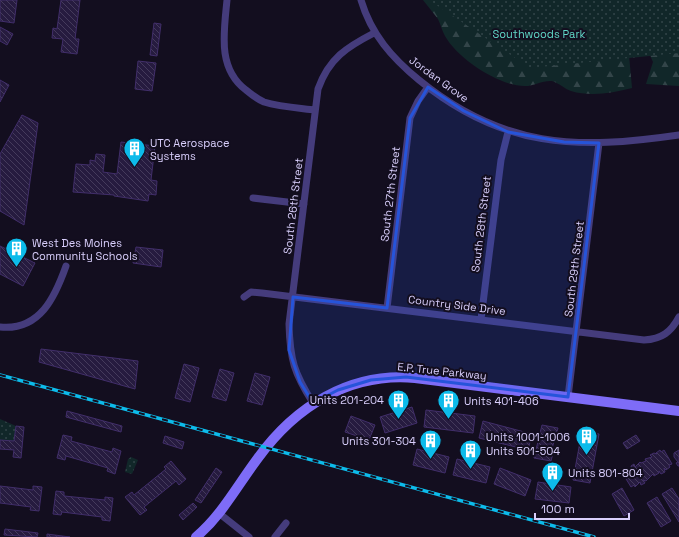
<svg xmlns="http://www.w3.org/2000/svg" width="679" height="537" font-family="'Space Grotesk',sans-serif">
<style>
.forest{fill:url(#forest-firs)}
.park{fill:url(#park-dots)}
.building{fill:url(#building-back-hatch);stroke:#412e6a}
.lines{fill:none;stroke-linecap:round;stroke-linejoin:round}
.street{stroke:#453c7c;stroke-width:7}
.secondary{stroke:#7e6cf7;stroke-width:10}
.rail-casing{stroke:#0dbbea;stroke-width:3.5}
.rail{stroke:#130e1f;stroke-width:2;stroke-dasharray:6;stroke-linecap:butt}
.marked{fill:#2654da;fill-opacity:0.2;stroke:#2654da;stroke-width:3;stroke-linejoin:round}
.labels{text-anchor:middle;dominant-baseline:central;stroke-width:4;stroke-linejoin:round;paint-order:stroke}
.park-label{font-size:11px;fill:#60d7c7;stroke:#130e1f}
.street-label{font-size:11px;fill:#d9cffc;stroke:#130e1f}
.poi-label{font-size:11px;fill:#d9cffc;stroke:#130e1f;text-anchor:start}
</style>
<defs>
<pattern id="forest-firs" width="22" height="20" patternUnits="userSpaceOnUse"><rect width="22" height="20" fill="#112729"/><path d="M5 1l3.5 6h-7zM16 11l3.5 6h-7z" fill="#334549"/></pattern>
<pattern id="park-dots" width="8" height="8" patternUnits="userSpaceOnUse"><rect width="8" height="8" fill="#112729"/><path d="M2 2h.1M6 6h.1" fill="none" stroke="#334549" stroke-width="1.8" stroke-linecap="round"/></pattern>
<pattern id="building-back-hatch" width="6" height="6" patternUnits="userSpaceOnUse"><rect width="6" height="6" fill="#261b3f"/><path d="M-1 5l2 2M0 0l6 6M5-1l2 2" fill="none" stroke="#453b5c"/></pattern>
</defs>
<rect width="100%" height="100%" fill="#130e1f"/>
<!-- forest -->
<path class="forest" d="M423,0h256v86l-33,-2 7,-22 -8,-18 -16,11 3,33c-20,5 -41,9 -61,3 -6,-2 -12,-8 -19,-10 -9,-1 -18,5 -27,5 -26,0 -67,-27 -80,-50 -3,-5 -4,-11 -7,-17 -5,-6 -10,-13 -15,-19z"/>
<!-- park -->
<path class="park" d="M429,0h250v53l-149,15z
M0,419l16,7 -2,15 -14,-1z
M131,457l7,3 -6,14 -7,-2 3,-13z"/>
<!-- building -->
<path class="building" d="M0,0h17l-3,23 -14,-2z
M61,0h19l-5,39h4l-2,15 -16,-2 2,-13 -11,-1 1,-10 4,1z
M154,23l7,1 -4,32 -7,-1z
M0,27l13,7 -6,11 -7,-4z
M138,61l18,2 -4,28 -17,-2z
M0,80l9,5 -9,17z
M22,115l16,8 -14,102 -24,-14v-57z
M121,142l34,4 -4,34 6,1 -1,14 -7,-1 -1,7 -34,-5v-1l-41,-3 3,-28 14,1v-5l5,1 1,-7 9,1 -2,17 14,2z
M0,246l35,17 -12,23 -23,-12z
M136,247l27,3 -2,17 -28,-4z
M41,349l97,12 -3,28 -96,-27z
M184,364l15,4 -9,34 -15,-4z
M220,369l14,4 -8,28 -14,-4z
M255,373l15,4 -8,28 -15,-4z
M412,407l5,16 -32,10 -5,-16z
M426,410l49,6 -2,17 -49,-6z
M67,411l55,15 -1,6 -55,-15z
M351,416l24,9 -6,15 -24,-8z
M483,421l49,13 -4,16 -49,-12z
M542,425l16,3 -7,24 2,1 -2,8 -17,-3z
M16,426l8,1 -3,31 -8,-1 1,-7 -14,-1v-9l14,1z
M582,431l17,3 -9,49 -17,-3z
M63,435l9,2 -1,4 41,11 1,-4 8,3 -6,23 -8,-3 1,-3 -42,-12 -1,4 -8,-2z
M636,435l4,6 -13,8 -4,-6z
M165,436l19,6 -2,7 -19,-6z
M417,449l32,8 -4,16 -32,-8z
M660,450l1,2 3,-2 8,14 -3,1 1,2 -4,3 -2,-2 1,4 -4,2 -2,-3v2l-5,3 -1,-2 -7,7 -3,-1 2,3 -4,2 -1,-3 -5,5 -1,-2 -3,2 -8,-13 9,-5 -1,-3 3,-2 1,3 5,-5 1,1 5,-2 -1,-2 7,-2 -2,-2 4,-2 3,1 -1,-1z
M679,450v16h-1l-2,-3 2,-1 -4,-5v-4z
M457,459l33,8 -4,16 -33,-8z
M171,461l15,18 -7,6 -3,-4 -32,26 3,3 -7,5 -15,-18 7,-5 2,3 32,-26 -2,-2z
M216,468l6,4 -21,31 -6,-3z
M500,468l31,12 -6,16 -31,-12z
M538,482l33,5 -2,16 -34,-4z
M0,486l33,4v-4l9,1 -3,24 -9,-1 1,-3 -31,-4z
M622,488l12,22 -10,6 -12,-22z
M672,488l7,11v23l-17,-28z
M56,491l8,1v4l41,4v-3l8,1 -3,23 -8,-1v-3l-40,-5 -1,3 -8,-1z
M657,497l14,24 -10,6 -14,-24z
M193,503l4,4 -14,13 -4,-5z
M5,529l33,4 -1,4 -33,-2z
M47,534l23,3h-23z"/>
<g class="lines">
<!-- street -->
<path class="street" d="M227,0c-3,32 -10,68 19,90 6,5 11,9 18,12 16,5 35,6 51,8
M361,0c10,34 31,58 58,80 83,68 158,70 260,55
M253,198l51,6
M244,297l7,-5 11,1 382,47c18,-1 27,-8 35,-23
M387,308l23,-190 8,-17 10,-14
M481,319l20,-159 7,-28
M0,327c40,4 55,-30 66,-61
M568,397l31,-254
M313,403c-19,-30 -23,-43 -24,-79l29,-235c11,-31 29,-42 56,-56
M220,514l29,23
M275,537l11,-14"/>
<!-- secondary -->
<path class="secondary" d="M196,537c26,-22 41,-51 62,-79 37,-51 91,-86 157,-80l264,33"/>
<defs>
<path id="rail" d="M0,375l594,162"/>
</defs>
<!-- rail casing -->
<use href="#rail" class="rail-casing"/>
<!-- rail -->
<use href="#rail" class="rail"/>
</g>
<!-- marked area -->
<path class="marked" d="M428,87l36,24 44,21 56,10 35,1 -31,254 -162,-20 -35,3 -33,10 -25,13 -13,-21 -11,-32 4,-53 94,11 23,-190z"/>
<!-- icons -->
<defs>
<symbol id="building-pin" viewBox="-11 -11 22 30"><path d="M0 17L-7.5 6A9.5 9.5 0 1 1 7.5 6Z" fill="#0dbbea" stroke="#130e1f"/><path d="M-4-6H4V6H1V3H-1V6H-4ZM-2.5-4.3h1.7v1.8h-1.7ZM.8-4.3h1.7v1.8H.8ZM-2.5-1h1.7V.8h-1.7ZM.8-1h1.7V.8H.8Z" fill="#fff"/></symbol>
</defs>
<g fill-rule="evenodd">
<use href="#building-pin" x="122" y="136" width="25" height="34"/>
<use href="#building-pin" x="4" y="236" width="25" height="34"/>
<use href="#building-pin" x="386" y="388" width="25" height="34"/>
<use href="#building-pin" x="436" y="388" width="25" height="34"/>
<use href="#building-pin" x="574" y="424" width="25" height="34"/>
<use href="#building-pin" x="418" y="428" width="25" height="34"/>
<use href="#building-pin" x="458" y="438" width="25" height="34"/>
<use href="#building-pin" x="540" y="460" width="25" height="34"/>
</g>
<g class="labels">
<!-- park labels -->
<g class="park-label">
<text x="539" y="34">Southwoods Park</text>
</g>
<!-- street labels -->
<g class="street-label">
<text transform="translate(439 79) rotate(36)">Jordan Grove</text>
<text transform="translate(390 194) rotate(-83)">South 27th Street</text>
<text transform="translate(293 206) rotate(-83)">South 26th Street</text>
<text transform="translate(481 224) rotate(-83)">South 28th Street</text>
<text transform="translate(574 269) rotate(-83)">South 29th Street</text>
<text transform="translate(457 305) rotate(7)">Country Side Drive</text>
<text transform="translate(442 371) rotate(6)">E.P. True Parkway</text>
</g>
<!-- poi labels -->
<g class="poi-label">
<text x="150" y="143">UTC Aerospace<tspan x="150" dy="13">Systems</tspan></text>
<text x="32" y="243">West Des Moines<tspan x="32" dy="13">Community Schools</tspan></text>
<text x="384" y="400" text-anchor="end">Units 201-204</text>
<text x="464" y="401">Units 401-406</text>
<text x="570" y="437" text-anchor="end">Units 1001-1006</text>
<text x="416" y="441" text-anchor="end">Units 301-304</text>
<text x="486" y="451">Units 501-504</text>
<text x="568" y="473">Units 801-804</text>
</g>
</g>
<!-- scale -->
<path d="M535 513v6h94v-6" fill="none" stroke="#d9cffc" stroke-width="2"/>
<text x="541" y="513" font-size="12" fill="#d9cffc" stroke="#130e1f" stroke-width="3" paint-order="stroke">100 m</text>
</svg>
